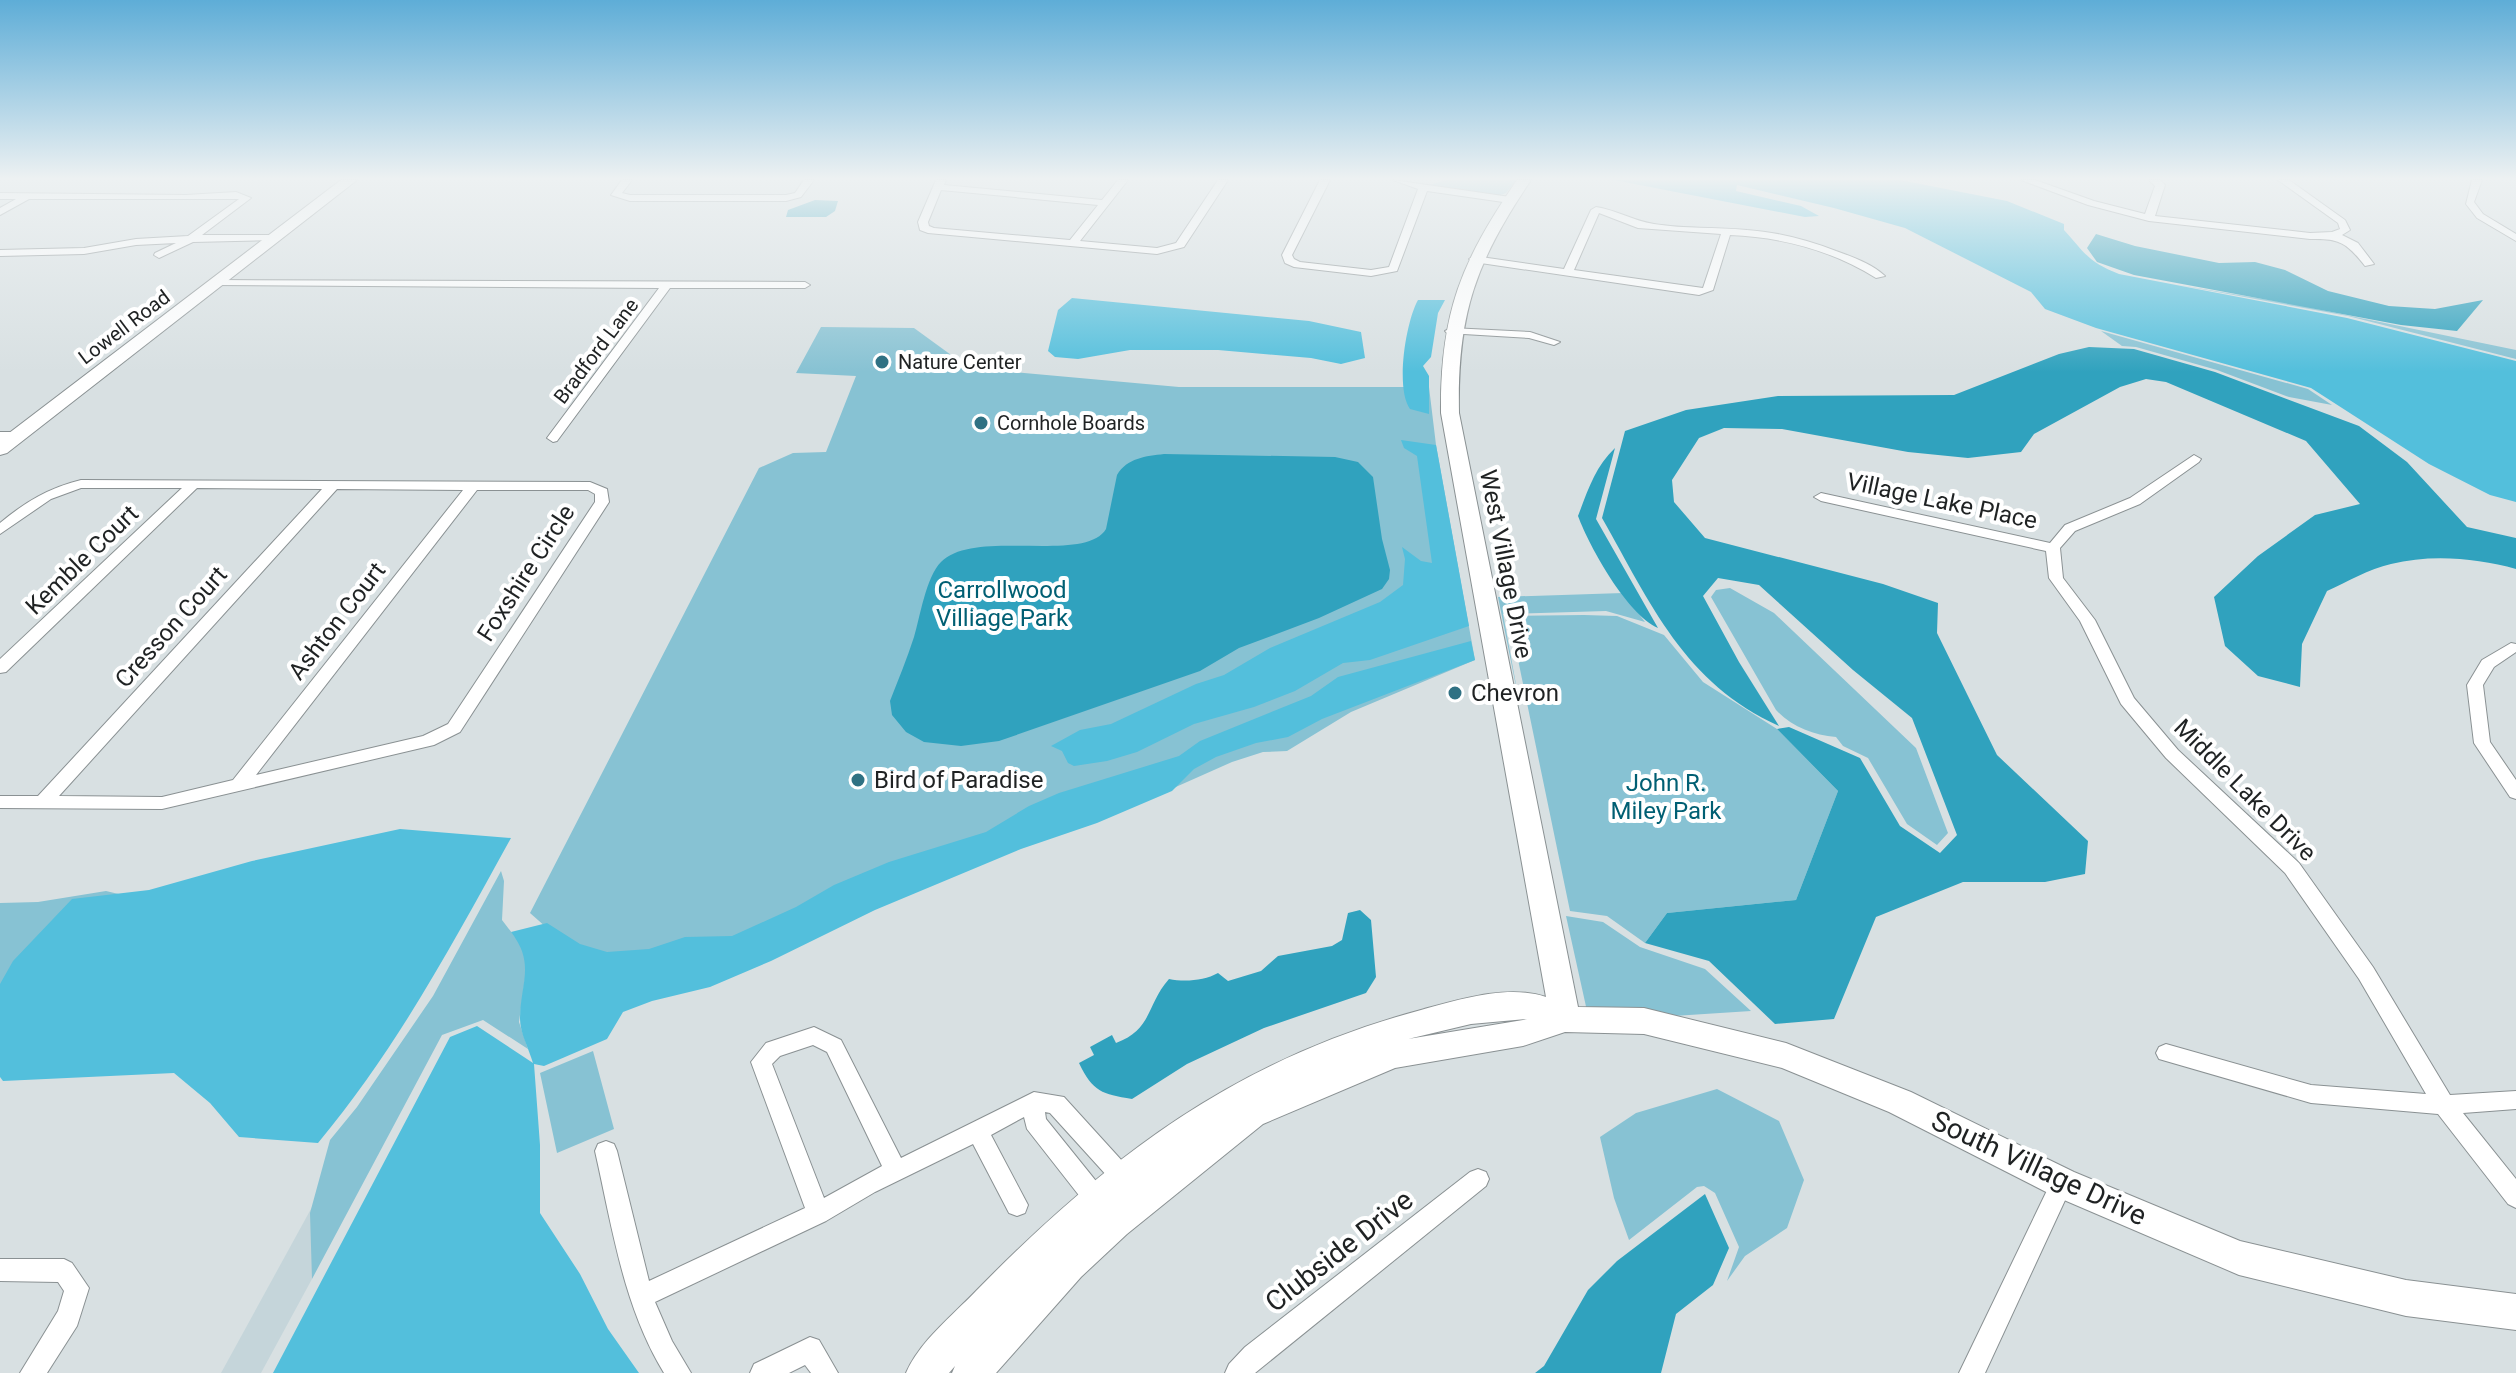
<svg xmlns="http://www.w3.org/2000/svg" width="2516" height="1373" font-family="Roboto,sans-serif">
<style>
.built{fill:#c5d5da}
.green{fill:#87c2d3}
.forest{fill:#53bfdc}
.water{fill:#30a2be}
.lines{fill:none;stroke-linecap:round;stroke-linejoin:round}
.street-casing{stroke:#8a9193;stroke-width:2}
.secondary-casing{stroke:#8a9193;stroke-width:2}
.street{fill:#fff;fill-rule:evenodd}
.secondary{fill:#fff;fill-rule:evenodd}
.poi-dot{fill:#2f7183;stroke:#fff;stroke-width:3}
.labels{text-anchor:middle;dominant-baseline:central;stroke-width:8;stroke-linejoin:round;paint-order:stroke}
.far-street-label{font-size:20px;fill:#1f2223;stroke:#fff}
.far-poi-label{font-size:20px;fill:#1f2223;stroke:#fff;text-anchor:start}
.street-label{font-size:24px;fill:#1f2223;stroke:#fff}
.park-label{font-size:24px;fill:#005f73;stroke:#fff}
.poi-label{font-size:24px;fill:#1f2223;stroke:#fff;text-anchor:start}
.near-street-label{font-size:28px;fill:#1f2223;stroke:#fff}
</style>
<rect width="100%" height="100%" fill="#d8e0e2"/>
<!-- built -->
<path class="built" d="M312,1207v72l-51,94h-40z"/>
<!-- green -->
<path class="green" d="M1446,180h71l-11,13 -8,3 -72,-10z
M2179,285l109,18 228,47v9l-168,-43z
M821,327l93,1 55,40 210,19h250l7,58 39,215 -124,52 -64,39 -24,1 -31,10 -72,32 -462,161 -117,3 -51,-45 229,-445 34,-15 33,-1 30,-76 -60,-3z
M2101,331l207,58 24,16 -43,-8 -72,-27 -81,-23 -14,-1z
M1730,588l44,25 142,135 32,85 -11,12 -30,-21 -39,-66 -25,-12 -7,-9c-23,-2 -44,-10 -60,-27l-65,-113 5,-7z
M1623,593l22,29 -39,-11 -103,3 17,92 -22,-109z
M1584,615l33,1 47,19 39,47 74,47 61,62 -42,109 -129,13 -22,30 -38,-27 -37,-5 -61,-295z
M501,871l3,10 -2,39 20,26 5,19 -8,57 9,27 -45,-29 -41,15 -130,244 -2,-66 20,-73 27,-33 76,-111z
M106,891l50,12 -156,131v-131l38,-1z
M1566,916l37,6 37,25 65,22 46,42 -93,6 -71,-6z
M593,1051l21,78 -57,24 -17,-80z
M1717,1089l62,32 25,59 -17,48 -42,28 -18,25 12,-34 -24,-54 -11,-7 -7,1 -68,53 -15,-42 -14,-61 36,-24z"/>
<!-- forest -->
<path class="forest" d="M1614,180h286l107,21 57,23v6c20,22 24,32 55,44l228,44 169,43v141l-26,-7 -61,-31 -118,-76 -215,-60 -51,-19 -14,-17 -126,-64 -71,-20 -97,-23 -1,6 65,15 18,10 -14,1z
M1072,298l237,23 52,11 4,26 -24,6 -30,-6 -93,-8h-88l-52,9 -23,-2 -7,-6 10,-41z
M1418,300h27l-7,13 -7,44 -8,9 6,10v38l-19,-5c-15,-21 -4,-88 8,-109z
M1401,440l35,5 33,181 -99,34 -27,3 -48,28 -41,16 -60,17 -57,28 -30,9 -33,5 -6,-3 -6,-12 -11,-5 29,-16 31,-6 85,-40 28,-9 46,-27 110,-46 23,-17 2,-26 -3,-12 19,14 11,2 -15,-107 -13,-8z
M1471,641l4,19 -153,59 -34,18 -32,6 -40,14 -22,12 -22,22 -75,32 -76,26 -146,61 -104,51 -61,26 -58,14 -29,11 -16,27 -63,27 -10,-2 6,81v68l40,61 28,55 31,44h-366l177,-336 27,-11 56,37c-4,-14 -13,-30 -13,-44 0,-35 16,-55 -9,-87l36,-9 33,21 27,8 42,-3 36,-12 47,-1 64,-29 38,-22 55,-23 97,-30 43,-26 30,-13 120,-37 21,-15 111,-45 27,-19z
M400,829l111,9c-59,107 -114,210 -193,305l-79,-6 -29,-34 -36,-30 -171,8 -3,-4v-93l13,-23 59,-62 77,-9 103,-29z"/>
<!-- water -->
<path class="water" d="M815,200l23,1 -3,10 -9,6h-40l2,-7z
M2096,234l39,12 84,17 36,-1 30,8 43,21 61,15 46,3 48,-9 -26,31 -56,-6 -267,-50 -37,-13 -10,-14z
M2089,347l45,2 81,23 144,54 48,36 60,65 49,11v31c-39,-11 -85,-15 -125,-5 -22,5 -44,18 -64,27l-25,53 -2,43 -42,-11 -33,-30 -11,-49 44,-41 57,-41 45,-11 -54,-63 -140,-59 -20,-3 -26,8 -86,47 -13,18 -53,6 -60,-6 -126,-23 -58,-1 -25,10 -27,42 2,22 31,36 178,46 55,19 -1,30 60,122 91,86 -3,33 -40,8h-82l-87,35 -42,102 -59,5 -66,-63 -64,-18 22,-30 129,-13 42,-109 -61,-62 12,-2 71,31 40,68 40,27 17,-18 -45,-117 -59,-48 -94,-85 -41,-7 -15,18 36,66 40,64c-95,-43 -128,-122 -177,-208l23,-87 61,-21 92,-14 176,-1 105,-41z
M1615,448l-19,71 62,109c-31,-14 -68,-80 -80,-112 10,-26 17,-49 37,-68z
M1164,454l171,3 23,5 15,15 9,62 8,31 -1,9 -7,10 -63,29 -80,30 -39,23 -201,70 -38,5 -37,-4 -18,-10 -14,-17 -2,-14c8,-21 17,-42 24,-64 6,-20 12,-60 27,-75 33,-34 144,2 165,-33l11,-54c10,-17 29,-19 47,-21z
M1360,910l11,10 5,57 -10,16 -102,35 -77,36 -55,35c-30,-5 -39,-7 -53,-36l15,-8 -4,-8 22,-12 4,8c37,-14 30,-38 53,-64 15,3 35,2 49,-6l10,8 33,-10 17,-15 54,-10 10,-6 6,-27z
M1705,1194l24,54 -16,37 -37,29 -15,59h-126l9,-7 44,-76 29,-29z"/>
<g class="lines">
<defs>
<path id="street" d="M622,180h10l-10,13 8,2h156l9,-2 9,-13h10l-13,17 -15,4h-156l-19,-6z
M936,180h10l-2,5 158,15 16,-20h10l-48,61 77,7 19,-5 42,-63h10l-44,67 -27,7 -229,-21 -8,-3 -2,-8zM941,190l157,15 -28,35 -136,-12 -5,-2 -1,-4z
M1320,180h10l-38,75 2,4 6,3 71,8 18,-3 29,-78 -25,-9 117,17 5,3 -5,3 -83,-12 -30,80 -26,5 -77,-9 -9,-4 -3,-8z
M2021,180h14l59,21 51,13 10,-28 -6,-6h11l5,5 -10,31 155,17 22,-1 8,-3 -2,-6 -60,-43h11l56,40 5,10 -8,5 16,8 16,21 -9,2c-18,-23 -25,-28 -55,-27l-161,-18 -61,-16z
M2472,180h10l-8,22 9,12 33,20v7l-39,-23 -11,-14z
M236,192l15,6 -49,37h73l5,3 -1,2 -86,2 -34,16 -5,-3 1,-2 21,-10 -40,2 -52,9 -84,2v-6l84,-2 52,-9 52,-3 51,-37h-210l-29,16v-7l16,-9h-16v-6l186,2z
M1596,207c21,3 37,14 58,17 31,5 62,3 93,6 30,2 61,10 89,21 17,6 36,13 49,25l-9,2c-43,-27 -94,-41 -146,-43l-17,55 -14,5 -225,-33 -5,-3 5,-3 90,13 27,-59zM1599,213l39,15 83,6 -18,54 -129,-18z
M217,280l588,2 5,3 -5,3h-135l-113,153 -4,1 -6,-4 112,-150 -446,-3v-4z
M1451,328l79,4 30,10 -6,3 -25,-7 -82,-5 -2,-2z
M0,432h17l6,4 -6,4h-17z
M2194,455l7,4 -2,3 -59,42 -65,27 -15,17 3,30 32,42 39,78 44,52 121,113 74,104 77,128 66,-4v18l-53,4 53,66v29l-8,-4 -70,-90 -127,-11 -152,-44 -3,-6 3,-6 7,-3 145,41 115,9 -67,-115 -74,-106 -119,-115 -45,-54 -41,-83 -31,-43 -3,-27 -225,-50 -7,-4 7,-4 229,50 15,-18 65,-27z
M81,480l509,2 17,7 2,13 -149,230 -26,13 -272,64 -162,-1v-12h38l284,-307 -125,-1 -191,184 -6,1v-14l182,-171h-101l-30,11 -51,35v-11c25,-21 49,-35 81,-43zM337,489l126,1 -230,290 -71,17 -103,-1zM477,490h111l7,4v8l-147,222 -25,12 -167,39z
M2511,643l5,1v8l-22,15 -11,18 7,57 26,38v19l-6,-2 -36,-54 -7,-58 15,-25z
M814,1027l27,13 60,118 133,-66 30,5 70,77 3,7 -3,7 -8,3 -8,-3 -68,-75 -5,-1 1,7 62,77 3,8 -3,8 -8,3 -8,-3 -65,-83 -3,-12 -33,18 37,70 -3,8 -8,3 -8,-3 -36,-69 -98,48 -49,29 -171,81 17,39 19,32h-27c-41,-67 -52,-147 -69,-222l3,-7 8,-3 8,3 3,7 32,130 156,-73 -54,-146 15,-19zM813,1045l14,7 55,114 -58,32 -52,-134 8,-8z
M1478,1169l8,3 3,7 -3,7 -231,187h-30l4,-9 16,-17 225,-175z
M2062,1173l8,3 3,7 -88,190h-26l95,-197z
M0,1259h64l8,4 17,25 -12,38 -30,47h-27l38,-62 6,-20 -6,-9 -58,-1z
M810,1337l9,3 19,33h-27l-6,-8 -16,8h-39l4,-9z"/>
<path id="secondary" d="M341,180h16l-350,273 -7,2v-15z
M1517,180h14c-55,82 -74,133 -72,233l119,594 66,1 142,35 125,49 163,80 166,69 166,39 110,14v36l-110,-14 -167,-41 -189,-81 -161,-82 -107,-44 -138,-34 -79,-2 -42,14 -128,22 -132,56 -136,110 -46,43 -85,96h-44l3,-7 -6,7h-43c14,-32 46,-57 70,-82 132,-135 261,-232 445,-281 37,-10 87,-26 125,-13l-105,-584c-1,-100 20,-151 76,-233zM1527,1019l-4,1 -115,19 63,-15z"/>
</defs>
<!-- street casing -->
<use href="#street" class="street-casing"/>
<!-- secondary casing -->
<use href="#secondary" class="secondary-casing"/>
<!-- street -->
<use href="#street" class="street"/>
<!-- secondary -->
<use href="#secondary" class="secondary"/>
</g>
<!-- sky -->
<linearGradient id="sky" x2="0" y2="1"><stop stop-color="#5eadd7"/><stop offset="0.48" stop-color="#edf1f2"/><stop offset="1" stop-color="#edf1f2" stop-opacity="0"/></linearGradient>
<rect width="2516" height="372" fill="url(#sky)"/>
<!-- markers -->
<g class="poi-dot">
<circle cx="882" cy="362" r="8"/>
<circle cx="981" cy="423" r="8"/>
<circle cx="1455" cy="693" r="8"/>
<circle cx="858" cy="780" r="8"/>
</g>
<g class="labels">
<!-- far-street labels -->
<g class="far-street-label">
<text transform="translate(124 327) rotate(-37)">Lowell Road</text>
<text transform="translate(596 351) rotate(-53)">Bradford Lane</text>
</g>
<!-- far-poi labels -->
<g class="far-poi-label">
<text x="898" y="362">Nature Center</text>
<text x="997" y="423">Cornhole Boards</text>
</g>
<!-- street labels -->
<g class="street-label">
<text transform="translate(1942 501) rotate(12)">Village Lake Place</text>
<text transform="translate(82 560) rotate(-44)">Kemble Court</text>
<text transform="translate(1506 564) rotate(79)">West Village Drive</text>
<text transform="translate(526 573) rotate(-57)">Foxshire Circle</text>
<text transform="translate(337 621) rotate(-52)">Ashton Court</text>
<text transform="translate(171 627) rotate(-48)">Cresson Court</text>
<text transform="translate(2245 790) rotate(45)">Middle Lake Drive</text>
</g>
<!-- park labels -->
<g class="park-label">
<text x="1002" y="590">Carrollwood<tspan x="1002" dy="28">Villiage Park</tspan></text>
<text x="1666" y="783">John R.<tspan x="1666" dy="28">Miley Park</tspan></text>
</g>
<!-- poi labels -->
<g class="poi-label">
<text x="1471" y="693">Chevron</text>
<text x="874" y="780">Bird of Paradise</text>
</g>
<!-- near-street labels -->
<g class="near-street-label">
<text transform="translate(2039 1168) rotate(25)">South Village Drive</text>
<text transform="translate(1339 1251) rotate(-38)">Clubside Drive</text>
</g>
</g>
</svg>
